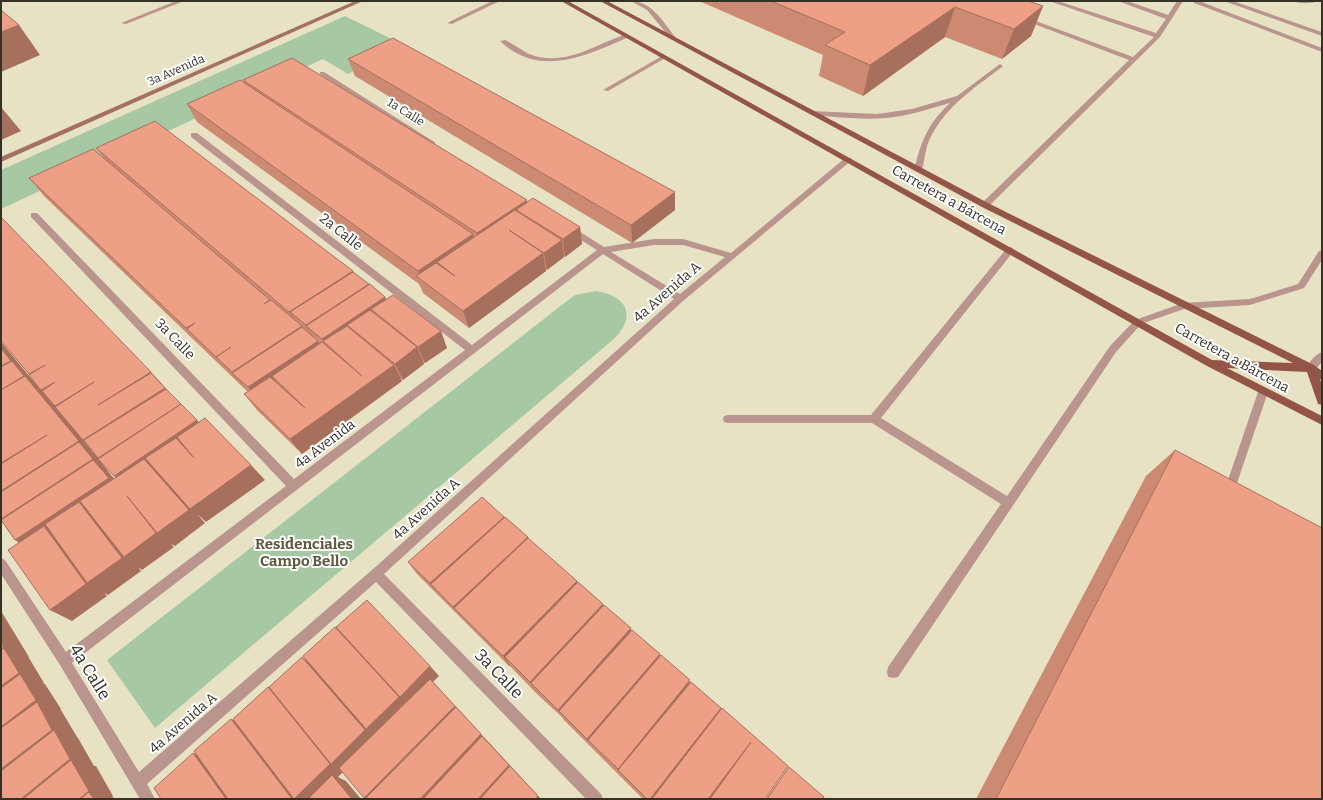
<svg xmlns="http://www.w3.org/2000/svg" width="1323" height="800" font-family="Bitter,serif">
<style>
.green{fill:#a6c9a3}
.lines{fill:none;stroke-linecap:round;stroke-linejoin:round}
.lane{fill:#ba958e;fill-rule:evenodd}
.street{fill:#ba958e;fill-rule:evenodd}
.secondary{fill:#a47065;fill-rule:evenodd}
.primary{fill:#935548;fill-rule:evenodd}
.wall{fill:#cc8a72}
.shaded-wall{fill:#a6705d}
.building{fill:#eda085;stroke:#a6705d}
.labels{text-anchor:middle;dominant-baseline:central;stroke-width:4;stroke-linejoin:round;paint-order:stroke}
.far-street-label{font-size:12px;fill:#343226;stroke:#fff}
.street-label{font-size:14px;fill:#343226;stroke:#fff}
.neighbourhood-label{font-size:15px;font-weight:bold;fill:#5d583e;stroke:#fff}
.near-street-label{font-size:17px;fill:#343226;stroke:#fff}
</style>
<rect width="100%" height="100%" fill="#e8e2c4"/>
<!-- green -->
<path class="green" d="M345,16l61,30 -58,28 -25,-15 -322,150v-39z
M596,291c30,5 41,23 19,47l-460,390 -48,-68 456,-356 12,-9z"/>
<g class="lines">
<!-- lane -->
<path class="lane" d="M492,1h8l-48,23 -5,-1z
M631,1c21,0 33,22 45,37v2h-4l-25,-30z
M1049,1h9l98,32 10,-14 -48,-18h9l41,14 9,-14h6l-23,36 -172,170h-6v-4l147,-143 -108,-41v-2h4l108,40 21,-20z
M1294,1h23c-5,3 -18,3 -23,0z
M627,34l3,2 -1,1c-42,18 -89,42 -129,4l5,-1c8,4 16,10 24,14 36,14 66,-10 98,-20z
M662,56l5,1 -59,34 -5,-1z
M1000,64l3,2 -1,1c-29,22 -62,43 -75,79 -2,8 -3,16 -5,24l-4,2 -4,-2c7,-28 14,-47 36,-67 -21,6 -42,13 -64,15 -24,2 -49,-1 -74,-3l-4,-2 4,-2 65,3 35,-5 45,-13z
M1010,247l3,1v4l-132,166 126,78 103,-150 25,-26h6l2,2 -27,30 -218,325 -5,1 -5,-1 -1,-5 1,-5 113,-163 -129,-81h-144l-4,-1 -1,-3 1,-3 4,-1h143l136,-167z
M1263,388l4,1 1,3 -31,91 -1,3 -4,2 -4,-2 -1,-3 31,-91 1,-3z"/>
<!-- street -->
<path class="street" d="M176,1h8l-58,23 -5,-1z
M1194,1h5l123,47v4l-128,-49z
M1224,1h9l89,31v4z
M320,72h4l112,71 -4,2h-3l-109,-71z
M191,133h6l275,212 125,-95 -29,-18v-4h6l30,19 50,-8h29l48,14 114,-95h6l1,2 -169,141 -299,273 217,220 2,5h-17l-210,-217 -229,202 8,15h-15l-80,-134 -59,-91v-16l4,2 61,92 220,-166 -255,-269v-4h6l257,266 171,-129 -274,-213zM654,245h29l42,12 -45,37 -69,-42zM603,254l71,45 -302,271 -233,202 -67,-109z
M1322,250v10l-18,28 -54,17 -66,4 -46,16 -5,-3 2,-2 48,-17 67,-4 48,-15 21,-33z
M1322,352v10l-8,9h-6l-2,-3c3,-6 10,-14 16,-16z"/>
<!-- secondary -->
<path class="secondary" d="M355,1h8l-362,161v-5z"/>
<!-- primary -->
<path class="primary" d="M561,1h7l644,359 81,3 -311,-156 -382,-206h7l381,202 326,162 8,6v9l-2,-1 2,7v19l-4,-1 -1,-3 -10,-29 -80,-4 95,48v9l-115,-59z"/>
</g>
<!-- wall -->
<path class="wall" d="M699,1h329l15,5 -12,30 -29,23 -57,-22 -82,59 -44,-20 4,-21z
M348,59l327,133v18l-43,33 -277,-167z
M243,80l284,120v2l53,25 2,17 -17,13 -1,-1v1l-17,13 -1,-1v2l-77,57 -46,-35 -4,-9 -222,-162 -10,-18 58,-20z
M96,148l257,124 94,76 -22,15 -2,-1 1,2 -21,16 -3,-2 2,3 -100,73 -45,-44 -13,-16 4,-2 -204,-196 -15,-18 75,-20z
M1175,450l147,349h-346l170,-323z
M504,517v1l127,113 29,23v1l29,28 32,25 -1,4 45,87h-122l-80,-80v-1l-27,-25 -26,-27h-1l-92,-92 -9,-12z
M789,767l34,32h-57l18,-25z"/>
<!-- shaded-wall -->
<path class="shaded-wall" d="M1043,6l-12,30 -29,23 12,-30z
M955,7l-10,30 -82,59 7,-31z
M19,25l21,30 -39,17v-40z
M1,107l20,24 -20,9z
M675,192v18l-43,33 -1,-18z
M527,200l3,17 -14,-7 3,15 -38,26 -4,-18z
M580,227l2,17 -17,13 -2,-18z
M473,234l5,18 -41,10 5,14 -20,4 -4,-9z
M562,240l2,17 -17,13 -3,-17z
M543,253l3,18 -77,57 -6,-17z
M353,271l8,18 -71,23 10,16 2,-2 10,17 -80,30 12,15 -12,-16 67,-44 -10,-16z
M369,284l8,17 -71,25 10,16 -10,-17z
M385,297l8,17 -22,-5 7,15 -31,1 8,15 -31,2 -2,-3z
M441,331l6,17 -22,15 -7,-16z
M318,341l10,16 -56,19 9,13 -20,14 -13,-16z
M1,342l29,35 11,13 4,-2 -16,-14 16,-9 106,7 29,32 -79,51 -18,-15 -9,-18 -19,-16 -12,-14 55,66 83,-54 15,15 -80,54 -18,-15 13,17 16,17v4l5,-6 -18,-14 83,-56 14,16 40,29 14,15 -59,42 -9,-8 8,9 -30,23 -4,-2 3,3 -32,23 -4,-3 3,4 -33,24 -4,-2 3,3 -35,25 -22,-11 -13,-56 -22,-14 -14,-20z
M417,347l7,17 -21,16 -8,-16z
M394,365l8,16 -100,73 -12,-15z
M504,517l5,13 -78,54 7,11 -8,-12z
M528,537l4,14 -78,57 7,10 -8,-11z
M577,581l3,13 -75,63 5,9h-1l-6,-10z
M603,604l3,12 -75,67 4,8 -5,-9z
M1,611l28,46 -1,1h1l15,25h-1l2,1 16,25 -1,1h1l16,27 1,1 16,28h2l17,30 -1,1h1l2,2h-94l-20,-1z
M335,627l12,11 83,28 9,10 -6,6 108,117h-175l-2,-1 46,-92 -6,-6 5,6 -71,71 8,4 15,18h-69l-61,-80 18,8 19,-40 15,9 19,-39 14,10z
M631,628l1,11 -73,72 3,7 -4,-8z
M660,654v10l-72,76 2,6 -3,-7z
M690,680l-1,10 -71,80 1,5 -1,-6z
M721,708l-3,8 -64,83h-4z
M751,742l-41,57h-2z
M193,753l20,7 28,39h-15z"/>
<!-- building -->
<path class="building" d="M771,1h257l15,5 -29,23 -59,-22 -85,58 -45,-20 20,-13z
M1,10l18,15 -18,7z
M393,38l282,154 -44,33 -283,-166z
M292,58l235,142 -50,33 -234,-153z
M240,80l233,154 -55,37 -231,-167z
M155,121l198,150 -64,41 -193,-164z
M93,149l177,151 -6,4 7,-4 31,26 -70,46 -16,-15 15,-10 -15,10 -29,-28 8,-6 -9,5 -157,-150z
M533,198l47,29 -17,12 -47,-29z
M515,210l47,30 -18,13 -35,-23 34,23 -80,58 -47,-35 20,-13 19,13 -18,-14z
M1,217l150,155 -53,33 53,-32 14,15 -82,52 -28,-33 39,-25 -39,24 -13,-15 13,-9 -14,8 -12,-15 16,-10 -16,9 -28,-33z
M353,272l16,12 -63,41 -16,-13z
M370,284l15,13 -63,42 -16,-13z
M393,295l48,36 -23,16 -47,-38z
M370,310l47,37 -22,17 -48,-39z
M347,326l47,39 -104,74 -46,-45 26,-17 35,31 -33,-32 50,-34 40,34 -39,-35z
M302,327l16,14 -70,46 -16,-14z
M1,348l10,13 -10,5z
M12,361l12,15 -23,14v-23z
M25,376l54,65 -78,50v-27l46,-29 -46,28v-73z
M166,389l15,15 -83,54 -14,-18z
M181,404l16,16 -83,56 -16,-17z
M205,418l46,47 -61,44 -45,-51 31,-20 18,20 -17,-21z
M79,442l14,17 -92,60v-27z
M1175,450l147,78v271h-326z
M144,459l45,51 -32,23 -30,-37 29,37 -32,24 -44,-56z
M93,460l16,18 -94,62 -14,-20z
M482,497l22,20 -74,66 -22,-21z
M79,502l43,56 -35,25 -42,-59z
M505,517l23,20 -75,70 -22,-23z
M44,526l42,58 -36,26 -42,-60z
M528,538l49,43 -74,75 -49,-48z
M578,582l25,22 -73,78 -25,-25z
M367,600l63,66 -30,31 -64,-70z
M604,605l27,23 -73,82 -27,-27z
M335,627l64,70 -33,32 -63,-73z
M632,630l28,24 -73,85 -28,-28z
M1,642l3,5 -3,2z
M4,648l15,25 -18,13v-36z
M661,655l29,25 -72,89 -30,-29z
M302,657l63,73 -34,34 -62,-77z
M20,674l16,26 -35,27v-39z
M430,679l25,27 -91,92 -25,-30z
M691,682l30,26 -71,91h-3l-29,-29z
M268,687l62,77 -36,35 -61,-80z
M37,702l15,28 -51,39v-41z
M456,707l25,27 -61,65h-55z
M722,708l66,58 -23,33h-55l41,-57 -43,57h-56z
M231,719l61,80h-64l-34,-48z
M54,730l16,29 -49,40h-20v-28z
M482,736l27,29 -31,34h-55z
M193,753l33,46h-65l-7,-11z
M71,760l18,31 -10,8h-56z
M510,766l28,30 -3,3h-55z
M789,767l35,30 -1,2h-56z
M332,775l20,24h-44z
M89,792l5,7h-14z"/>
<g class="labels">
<!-- far-street labels -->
<g class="far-street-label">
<text transform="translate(176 70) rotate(-24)">3a Avenida</text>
<text transform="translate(406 112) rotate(32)">1a Calle</text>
</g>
<!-- street labels -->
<g class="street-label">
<text transform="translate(949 200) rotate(29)">Carretera a Bárcena</text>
<text transform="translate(341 232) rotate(38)">2a Calle</text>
<text transform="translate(667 292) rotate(-41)">4a Avenida A</text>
<text transform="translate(175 339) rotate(46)">3a Calle</text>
<text transform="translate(1232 358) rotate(29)">Carretera a Bárcena</text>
<text transform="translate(325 444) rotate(-37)">4a Avenida</text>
<text transform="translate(426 509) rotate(-42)">4a Avenida A</text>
<text transform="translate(183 723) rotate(-41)">4a Avenida A</text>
</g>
<!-- neighbourhood labels -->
<g class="neighbourhood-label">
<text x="304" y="544">Residenciales<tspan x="304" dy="17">Campo Bello</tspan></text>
</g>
<!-- near-street labels -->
<g class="near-street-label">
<text transform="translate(90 672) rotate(58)">4a Calle</text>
<text transform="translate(499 674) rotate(46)">3a Calle</text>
</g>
</g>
<!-- border -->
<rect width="1323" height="800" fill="none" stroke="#343226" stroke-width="4"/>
</svg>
